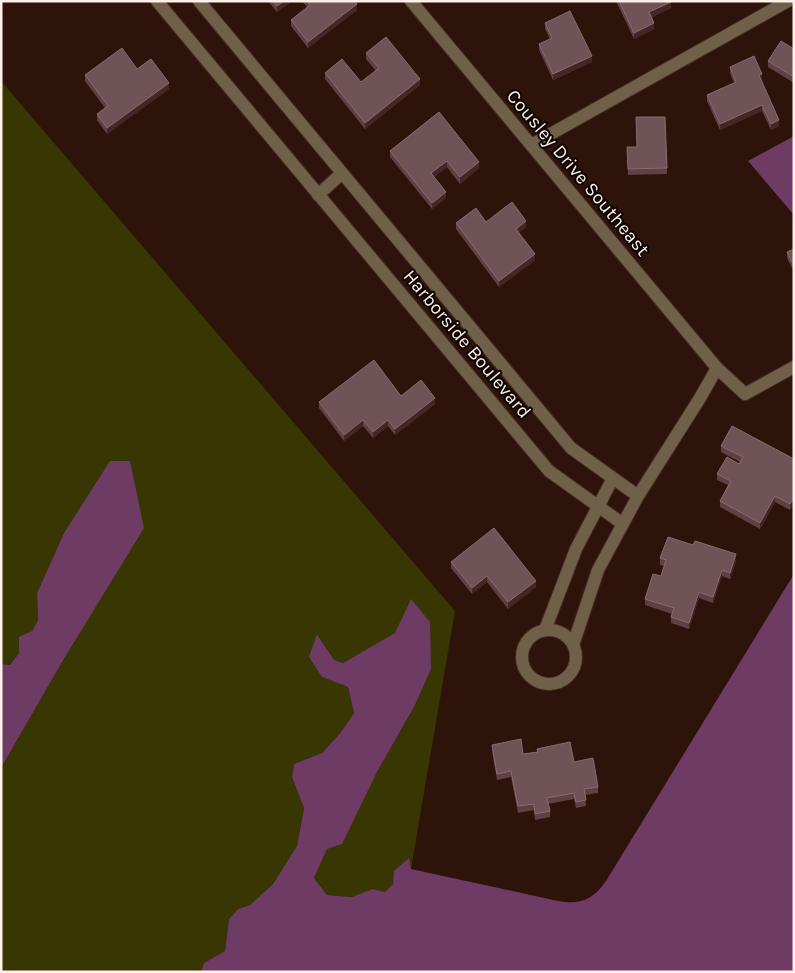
<svg xmlns="http://www.w3.org/2000/svg" width="795" height="973" font-family="Karla,sans-serif">
<style>
.green{fill:#383603}
.water{fill:#6d3b63}
.lines{fill:none;stroke-linecap:round;stroke-linejoin:round}
.street-casing{stroke:#462d24;stroke-width:14}
.street{stroke:#716049;stroke-width:12}
.wall{fill:#5f4045}
.shaded-wall{fill:#442626}
.building{fill:#705357;stroke:#876b6e}
.labels{text-anchor:middle;dominant-baseline:central;stroke-width:4;stroke-linejoin:round;paint-order:stroke}
.street-label{font-size:19px;fill:#ffefea;stroke:#0e0402}
</style>
<rect width="100%" height="100%" fill="#2d1309"/>
<!-- green -->
<path class="green" d="M1,81l454,530 -44,258 -3,-11 -15,26 -8,8 -13,-3 -19,8 -26,-2 -13,-17 13,-29 50,-77 37,-65 -18,-74 -53,30 -9,-2 -16,-27 4,43 26,10 6,26 -13,19 -19,21 -28,11 -2,13 12,31 -7,38 -24,38 -23,21 -12,4 -9,10 -4,32 -21,12 -3,9h-200v-204l64,-111 -1,-124 -27,60 1,27 -19,33 -9,12 -9,-1z"/>
<!-- water -->
<path class="water" d="M794,136v79l-46,-54z
M110,461h20l14,67 -79,129 -64,111v-104l9,1 9,-12v-16l13,-6 6,-11 -1,-27 27,-60z
M794,574v398h-593l3,-9 21,-12 4,-32 9,-10 12,-4 23,-21 24,-38 7,-38 -12,-31 2,-13 28,-11 19,-21 13,-19 -6,-26 -26,-10 -13,-20 8,-23 17,26 9,3 52,-30 16,-34 19,23 1,47 -17,38 -37,65 -35,72 -15,5 -13,29 13,17 25,2 20,-8 13,3 8,-8 1,-13 15,-13 2,11 147,32c22,4 35,-1 48,-20z"/>
<g class="lines">
<defs>
<path id="street" d="M157,1l392,470 74,53
M199,1l372,447 67,48
M411,1l306,367 28,26 49,-27
M531,145l257,-144
M318,195l24,-22
M522 657a27 27 0 1 1 54 0a27 27 0 1 1-54 0Z
M545,630l31,-81 37,-71
M573,645l25,-75 40,-74 62,-98 17,-30"/>
</defs>
<!-- street casing -->
<use href="#street" class="street-casing"/>
<!-- street -->
<use href="#street" class="street"/>
</g>
<!-- wall -->
<path class="wall" d="M268,1h24l-15,11z
M302,1h53l2,9 -49,38 -17,-22v-6l16,-13z
M616,1h54l1,7 -19,9 2,12 -20,10z
M545,23l47,39 -39,18 -14,-30v-6l11,-5 -5,-10z
M794,49v34l-26,-16v-6z
M366,53l54,32 -55,44 -40,-50v-6l36,9 15,-11 -10,-12z
M730,67l32,13h-1l18,46 -8,4 -9,-19 -42,19 -13,-29v-6l27,-12 -4,-10z
M137,69l32,20 -62,45 -10,-14v-6l8,-6 -20,-27v-6z
M439,112l40,56 -19,16 -13,-17 -13,10 12,21 -14,11 -42,-52v-6z
M665,117l2,57 -39,1 -1,-28h10z
M486,222l40,5 -7,5 16,28 -36,27 -43,-58v-6z
M794,249v23l-7,-14v-6z
M401,396l34,8 -40,31 -7,-9 -15,12 -10,-12 -19,15 -25,-33v-6z
M721,446l73,13v45l-4,6 -15,-8 -15,27 -40,-22v-6l8,-16 -11,-5v-6l22,-10 1,-2 -19,-10z
M660,558l76,3 -6,18 -8,-3 -9,27 -14,-5 -10,31 -18,-6v-6l1,-3 -27,-9v-6l16,-23 3,-10 -4,-1z
M451,562l85,25 -28,22 -21,-27 -15,12 -21,-26z
M492,745l31,9 14,-2v-3l37,13 24,25v6l-13,2 1,11 -10,2 -2,-9 -26,5 2,7v6l-15,3 -1,-10 -16,3 -7,-36 -14,3 -5,-29z"/>
<!-- shaded-wall -->
<path class="shaded-wall" d="M284,1h8l-15,11v-6z
M671,2v6l-22,10v-6z
M357,4v6l-49,38v-6z
M654,23v6l-20,10v-6z
M592,56v6l-39,18v-6z
M762,74v6l-3,2v-7z
M420,79v6l-55,44v-6z
M169,83v6l-62,45v-6z
M762,105v6l-42,19v-6z
M779,120v6l-8,4v-6z
M447,161v6l-16,13v-7z
M479,162v6l-19,16v-7z
M446,192v6l-14,11v-6z
M526,221v6l-10,8v-6z
M535,254v6l-36,27v-6z
M435,398v6l-40,31v-6z
M363,420v6l-19,15v-6z
M388,420v6l-15,12v-6z
M775,496v6l-15,27v-6z
M794,498v6l-4,6v-6z
M736,554v7l-6,18v-6z
M722,570v6l-9,27v-6z
M487,576v6l-15,12v-6z
M536,581v6l-28,22v-7z
M699,592v6l-10,31v-6z"/>
<!-- building -->
<path class="building" d="M273,1h11l-7,5z
M307,1h48l2,3 -49,38 -17,-22 19,-15z
M619,1h51l1,1 -22,10 5,11 -20,10z
M570,11l22,45 -39,18 -14,-30 13,-6 -7,-15z
M386,37l34,42 -55,44 -40,-50 17,-14 19,23 18,-14 -13,-15z
M781,41l13,8v28l-26,-16z
M122,48l15,21 14,-10 18,24 -62,45 -10,-14 11,-8 -23,-31z
M754,56l8,18 -3,1 20,45 -8,4 -9,-19 -42,19 -13,-29 29,-13 -6,-15z
M439,112l40,50 -19,15 -13,-16 -16,12 15,19 -14,11 -42,-52z
M636,117h29l2,51 -39,1 -1,-22h10z
M512,202l14,19 -10,8 19,25 -36,27 -43,-58 20,-15 10,14z
M794,249v17l-7,-14z
M374,360l27,36 20,-16 14,18 -40,31 -7,-9 -15,12 -10,-12 -19,15 -25,-33z
M732,426l62,33v39l-4,6 -15,-8 -15,27 -40,-22 11,-20 -14,-7 10,-17 12,7 4,-7 -22,-11z
M494,528l42,53 -28,21 -21,-26 -15,12 -21,-26z
M668,537l25,8 2,-4 41,13 -6,19 -8,-3 -9,27 -14,-5 -10,31 -18,-6 3,-9 -29,-9 8,-25 8,2 5,-16 -6,-2z
M521,739l2,15 15,-2 -1,-3 33,-7 4,20 19,-4 5,29 -14,2 2,11 -10,2 -2,-9 -27,5 3,13 -15,3 -1,-10 -16,2 -7,-35 -14,3 -5,-29z"/>
<g class="labels">
<!-- street labels -->
<g class="street-label">
<text transform="translate(578 173) rotate(50)">Cousley Drive Southeast</text>
<text transform="translate(467 344) rotate(50)">Harborside Boulevard</text>
</g>
</g>
<!-- border -->
<rect width="795" height="973" fill="none" stroke="#ffefea" stroke-width="5"/>
</svg>
